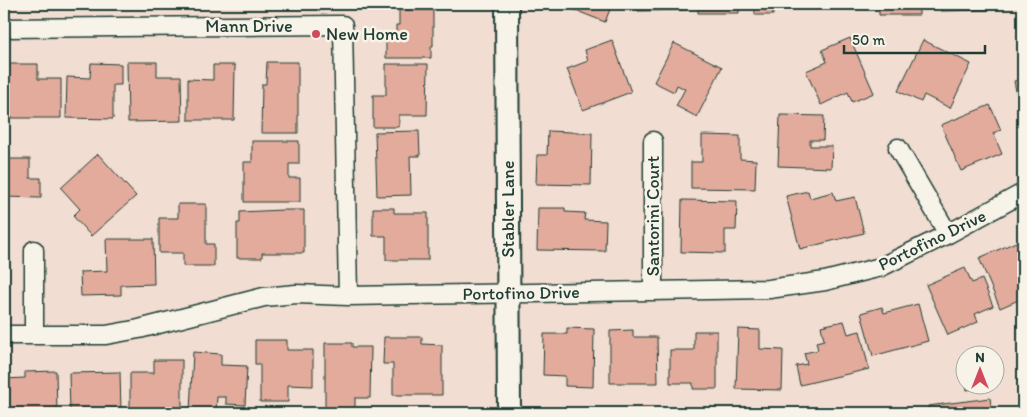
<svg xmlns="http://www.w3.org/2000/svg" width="1027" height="417" font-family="Itim,sans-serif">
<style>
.building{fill:#e3ab9c;stroke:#1f3d34}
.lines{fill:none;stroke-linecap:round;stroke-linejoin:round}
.minor-casing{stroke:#1f3d34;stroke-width:21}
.tertiary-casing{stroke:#1f3d34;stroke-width:26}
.minor{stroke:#f7f3e8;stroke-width:18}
.tertiary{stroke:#f7f3e8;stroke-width:22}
.poi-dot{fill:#d1495b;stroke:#f7f3e8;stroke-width:2}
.labels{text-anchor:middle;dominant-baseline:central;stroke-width:5;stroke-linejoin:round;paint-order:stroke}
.street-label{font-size:18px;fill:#1f3d34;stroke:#f7f3e8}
.poi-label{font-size:18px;fill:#1f3d34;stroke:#f7f3e8;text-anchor:start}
</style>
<rect width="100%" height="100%" fill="#f1ddd1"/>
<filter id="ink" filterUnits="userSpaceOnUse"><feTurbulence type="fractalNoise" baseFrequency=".02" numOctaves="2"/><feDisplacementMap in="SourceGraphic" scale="10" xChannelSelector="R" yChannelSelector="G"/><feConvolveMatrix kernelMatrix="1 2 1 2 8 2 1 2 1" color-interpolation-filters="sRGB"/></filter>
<g filter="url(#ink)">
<!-- building -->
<path class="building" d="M562,4h50l-7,18 -43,-17z
M638,4h49v6l-49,1z
M698,4h41v9h-41z
M755,4h45v5l-27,1v5h-18z
M879,4h40v11h-40z
M941,4h47v6l-47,1z
M399,10h34v36h-2v12h-45v-21h10v-12h3z
M850,38l24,55 -22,9 -4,-10 -27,13 -15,-34 21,-9 -5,-12z
M612,40l19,52 -48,18 -16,-41 21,-8 -3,-11z
M923,40l48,24 -21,44 -26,-13 -3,7 -23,-11z
M674,43l48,24 -25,50 -21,-11 9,-17 -8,-4 -3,7 -20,-10z
M127,62h30v14h24l1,45 -54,1z
M267,62h31v71h-37l1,-49h4z
M91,63l30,1v21h-8v34l-47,-1 1,-41 23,1z
M9,64h29v15h23v39h-52z
M386,64h42l-1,51h-28v12h-26v-32h13z
M213,65h22l-1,55h-46v-41l25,1z
M1023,79v47l-9,-45z
M990,105l11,25 -8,3 9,21 -41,17 -20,-46z
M780,115l44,1 -1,24h-13v6h22l-1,22 -53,-2z
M419,131l1,25h-10l1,39 -34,1 -2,-64z
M548,131l44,2 -1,52 -55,-1 1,-29h10z
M702,135l38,1v23l16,1 -1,29 -64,-1v-26h11z
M252,141h47v23h-10v14h11v24h-56v-40h8z
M98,154l38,42 -45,40 -18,-20 7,-7 -19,-21z
M4,159h26v19h11v20l-37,-1z
M808,191l2,7 23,-6 3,9 19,-4 9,36 -64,16 -14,-53z
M682,200l55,1 -1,29h-11v23l-44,-1z
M178,204h28v40h8v22h-31v-13h-24v-35h19z
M373,208h21v5h34v47h-42v-24h-13z
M538,208h27v4l20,1 -1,7 22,1 -1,30 -68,-1z
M283,210h21v43h-42v5h-25v-35h3v-11z
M106,239h47l1,45 -33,1v10l-40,1 -1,-24 27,-1z
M1023,239v59l-23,10 -21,-50z
M965,268l7,15 10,-4 11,27 -18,8 3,8 -30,13 -22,-50z
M918,304l10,37 -55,15 -12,-43 21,-6 2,6z
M844,321l4,13 12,-3 9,38 -69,16 -4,-19 11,-2 -3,-11 14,-3 -2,-8 8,-2 -3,-14z
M567,328l27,1 -1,58 -28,-1v-10l-22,-1 1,-41h23z
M738,329l22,1v19l23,1 -1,40 -46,-1z
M633,330v7h24l1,46h-48v-52z
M694,331h23v58h-24v-6h-23v-33h24z
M384,337h38v7l20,1v50h-49v-31h-10z
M255,340h32v10h26v36l-25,-1v17h-28v-38h-5z
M325,343h27v4h19l-1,51h-15v11h-30z
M193,352l28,2v11l26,1 -2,39 -19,-1v-7h-9l-1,16 -26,-2z
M154,360h28v53h-52v-40h24z
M56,371l1,42h-30v-2l-23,1v-33l21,-1v-6z
M120,372l1,41h-51l-1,-40z
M994,376l2,9 -29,5 -1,-6h28z
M990,398l2,15h-63l-1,-7z
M671,411h20v2h-20z"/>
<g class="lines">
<defs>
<path id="minor" d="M4,28l339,-3 5,271
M653,141v150
M898,148l50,86
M34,250v85
M4,335h102l33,-6 125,-32 32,-3 52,2 421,-7 56,-8 56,-14 67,-33 75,-41"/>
<path id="tertiary" d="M507,4l2,409"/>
</defs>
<!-- minor casing -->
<use href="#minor" class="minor-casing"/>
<!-- tertiary casing -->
<use href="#tertiary" class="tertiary-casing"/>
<!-- minor -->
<use href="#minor" class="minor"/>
<!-- tertiary -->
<use href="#tertiary" class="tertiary"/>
</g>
</g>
<!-- markers -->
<circle class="poi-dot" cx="316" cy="34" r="5"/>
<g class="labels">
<!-- street labels -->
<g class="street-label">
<text x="249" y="26">Mann Drive</text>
<text transform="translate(508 209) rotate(-90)">Stabler Lane</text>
<text transform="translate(653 216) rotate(-90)">Santorini Court</text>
<text transform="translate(932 240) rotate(-26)">Portofino Drive</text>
<text transform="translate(521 293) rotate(-1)">Portofino Drive</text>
</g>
<!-- poi labels -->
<g class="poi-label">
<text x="326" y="34">New Home</text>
</g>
</g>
<!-- margin -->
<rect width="1027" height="417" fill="none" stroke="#f7f3e8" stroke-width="20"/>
<rect x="10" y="10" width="1007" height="397" fill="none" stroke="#1f3d34" stroke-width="2" filter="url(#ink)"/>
<!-- north arrow -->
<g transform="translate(980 370)"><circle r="24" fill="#f7f3e8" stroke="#a1aaa0"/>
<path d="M0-4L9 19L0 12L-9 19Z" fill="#d1495b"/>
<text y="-8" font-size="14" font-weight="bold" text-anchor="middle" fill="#1f3d34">N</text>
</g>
<!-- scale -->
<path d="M844 45v8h141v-8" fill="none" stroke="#1f3d34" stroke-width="2.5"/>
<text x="852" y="45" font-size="15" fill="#1f3d34" stroke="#f7f3e8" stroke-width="4" paint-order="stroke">50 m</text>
</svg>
